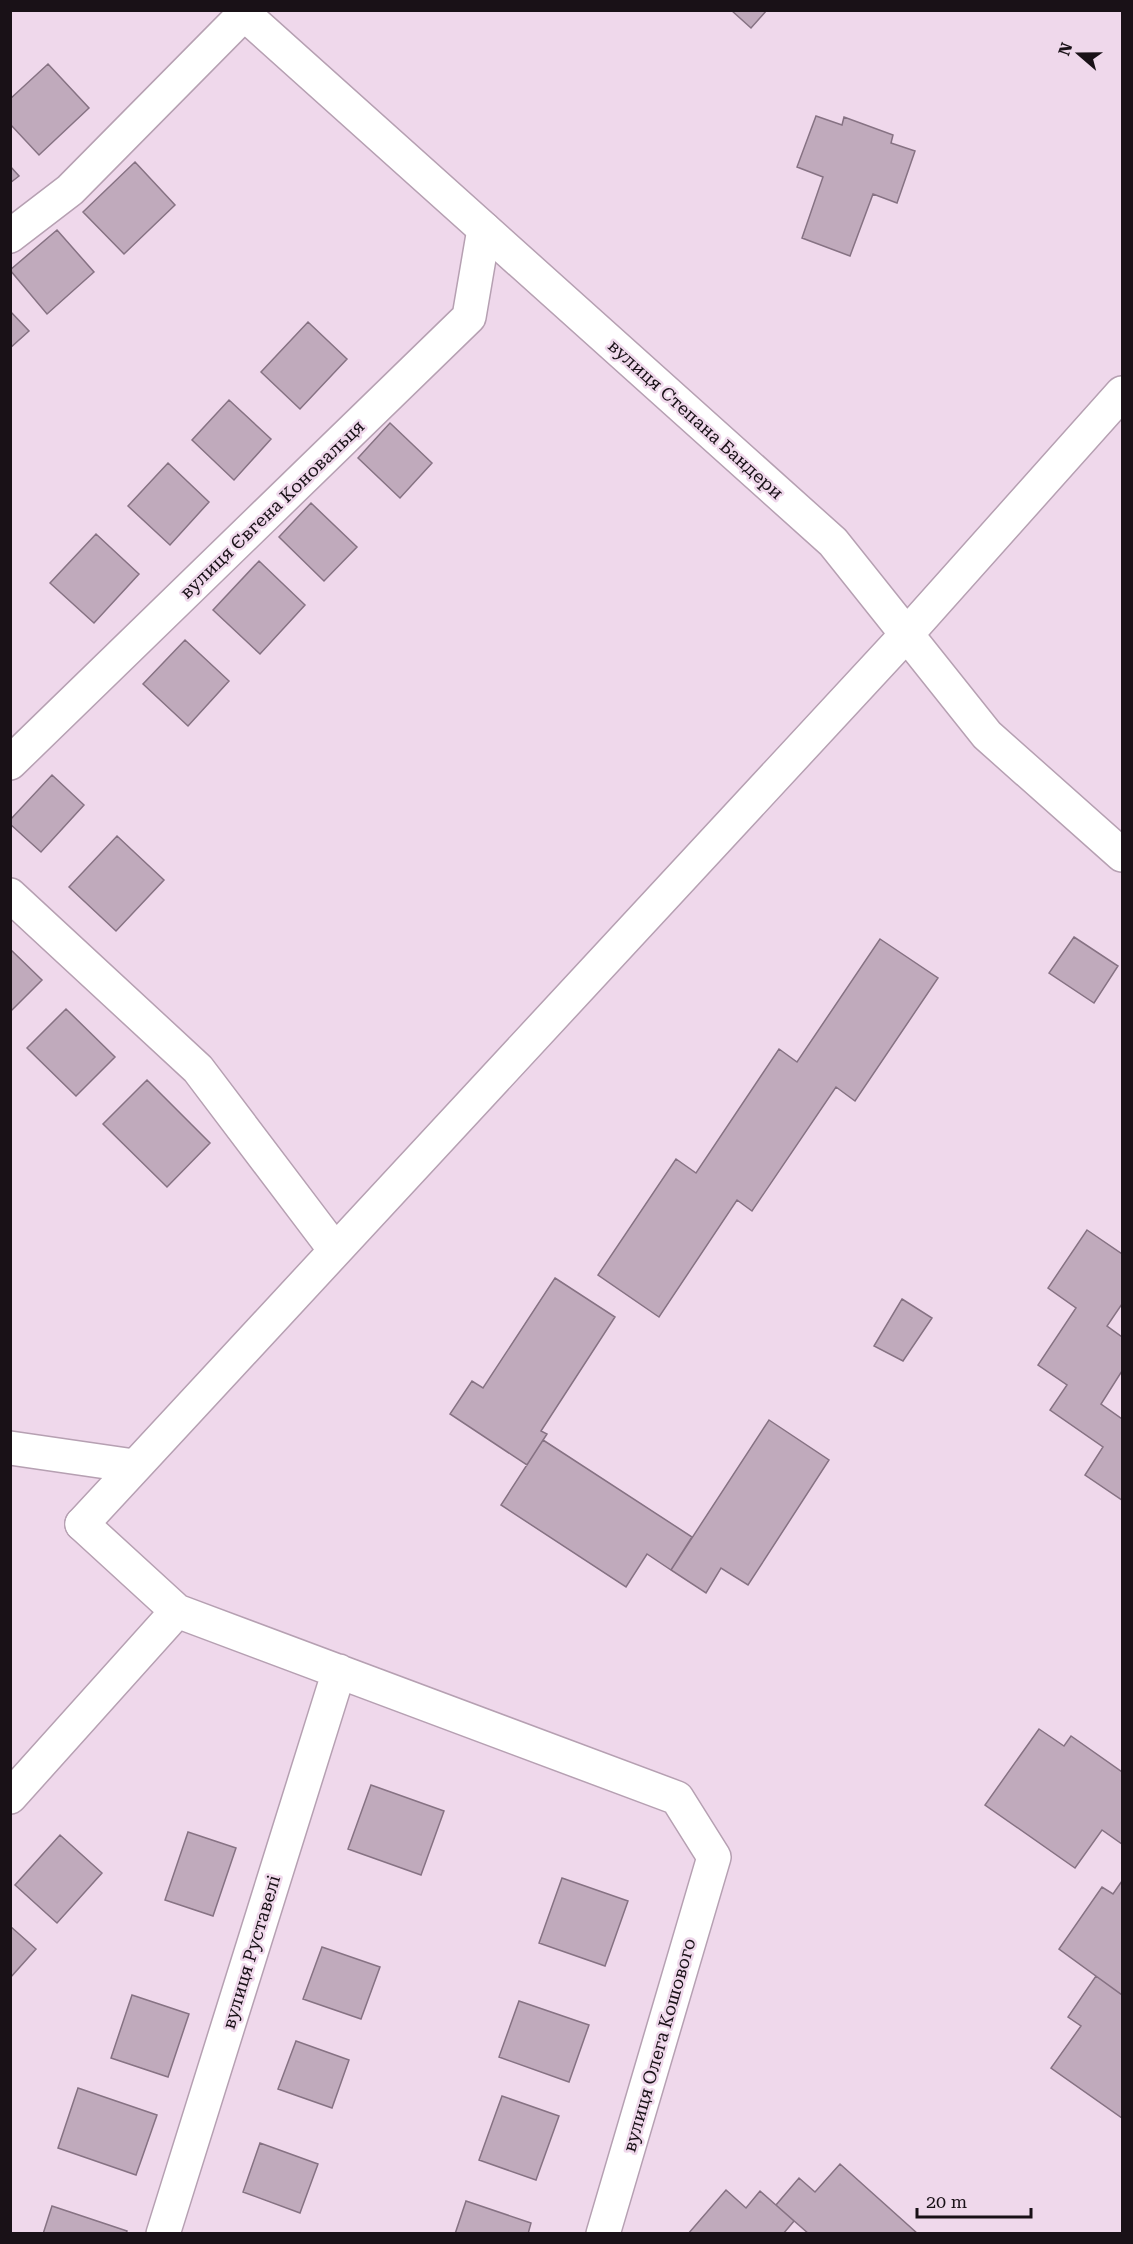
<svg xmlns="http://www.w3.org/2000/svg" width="1133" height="2244" font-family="'Roboto Serif',serif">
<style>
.building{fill:#c0aabc;stroke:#867283;stroke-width:1.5}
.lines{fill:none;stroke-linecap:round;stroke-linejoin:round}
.minor-casing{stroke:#b6a0b2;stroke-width:36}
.tertiary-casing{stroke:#b6a0b2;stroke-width:36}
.minor{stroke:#fff;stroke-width:33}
.tertiary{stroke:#fff;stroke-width:33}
.labels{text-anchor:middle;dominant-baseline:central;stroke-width:5;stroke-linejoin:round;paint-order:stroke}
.street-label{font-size:18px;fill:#191117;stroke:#efd8eb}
</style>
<rect width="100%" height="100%" fill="#efd8eb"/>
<!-- building -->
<path class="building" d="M731,10h36l-16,18z
M48,64l41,44 -50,47 -29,-31v-25z
M816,116l26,9 2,-8 49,18 -2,8 24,8 -18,52 -24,-9 -23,62 -48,-18 21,-61 -26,-10z
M135,162l40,43 -51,49 -41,-42z
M10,166l9,10 -9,7z
M57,230l37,42 -47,42 -37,-44z
M10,311l19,20 -19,17z
M308,322l39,37 -47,50 -39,-37z
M229,400l42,39 -37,41 -42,-40z
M390,423l42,40 -32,35 -42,-40z
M168,463l41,39 -39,43 -42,-39z
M311,503l46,44 -33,34 -45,-44z
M96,534l43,40 -45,49 -44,-40z
M259,561l46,44 -45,49 -47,-44z
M185,640l44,41 -41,45 -45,-42z
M52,775l32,30 -43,47 -31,-28v-4z
M117,836l47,44 -48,51 -47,-44z
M1074,937l44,29 -24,37 -45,-30z
M880,939l58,39 -83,123 -19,-14 -84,124 -15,-11 -78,117 -61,-42 78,-116 20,14 83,-124 18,13z
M10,949l32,31 -32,32z
M66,1009l49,48 -39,39 -49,-48z
M147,1080l63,63 -43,44 -64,-63z
M1087,1230l35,24v50l-15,22 15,11v34l-21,33 21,15v81l-37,-25 18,-28 -53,-37 17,-25 -29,-20 38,-57 -28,-20z
M555,1278l60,39 -74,114 6,3 -20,31 -77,-51 22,-33 11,7z
M902,1299l30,19 -29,43 -29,-15z
M769,1420l60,40 -81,125 -27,-17 -15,25 -35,-23z
M543,1440l149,97 -21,33 -24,-16 -21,33 -125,-82z
M1039,1729l25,17 7,-10 51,36v72l-20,-14 -27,38 -90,-63z
M371,1785l73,26 -23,64 -73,-26z
M188,1832l48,16 -23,68 -48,-16z
M60,1835l42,38 -45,50 -42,-38z
M562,1878l66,23 -23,65 -66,-23z
M1122,1881v114l-63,-46 43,-62 11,7z
M10,1926l26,23 -26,29z
M322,1947l58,20 -19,52 -58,-20z
M1096,1976l26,19v123l-71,-50 30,-42 -13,-9z
M132,1995l57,19 -21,63 -57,-19z
M519,2001l70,24 -20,57 -70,-25z
M296,2041l53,19 -17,48 -54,-19z
M78,2088l79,27 -21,60 -78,-27z
M502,2096l57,20 -23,64 -57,-20z
M260,2143l58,21 -18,49 -57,-21z
M840,2164l78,70h-109l-33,-29 23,-27 16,14z
M726,2190l20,18 14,-17 34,30 -11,13h-95z
M466,2201l65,22 -3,11h-73z
M52,2206l75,25 -1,3h-83z"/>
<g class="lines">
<defs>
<path id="minor" d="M10,236l60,-46 174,-176
M10,763l459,-446 15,-88
M10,895l188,174 137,181
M10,1448l124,18
M82,1524l95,87 500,187 37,59 -111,377
M10,1797l167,-186
M163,2234l176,-563"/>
<path id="tertiary" d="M240,10l593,532 154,193 135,120
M82,1524l824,-889 216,-242"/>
</defs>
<!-- minor casing -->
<use href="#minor" class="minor-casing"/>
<!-- tertiary casing -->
<use href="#tertiary" class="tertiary-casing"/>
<!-- minor -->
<use href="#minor" class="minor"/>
<!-- tertiary -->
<use href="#tertiary" class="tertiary"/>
</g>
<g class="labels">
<!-- street labels -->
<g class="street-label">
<text transform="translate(696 419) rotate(42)">вулиця Степана Бандери</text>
<text transform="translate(272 509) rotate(-44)">вулиця Євгена Коновальця</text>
<text transform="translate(251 1952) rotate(-73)">вулиця Руставелі</text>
<text transform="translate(659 2045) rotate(-74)">вулиця Олега Кошового</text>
</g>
</g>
<!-- border -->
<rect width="1133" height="2244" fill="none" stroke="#191117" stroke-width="24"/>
<!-- north arrow -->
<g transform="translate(1079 54) rotate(290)" stroke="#efd8eb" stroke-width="4.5" paint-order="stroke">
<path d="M0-4.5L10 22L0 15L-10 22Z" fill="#191117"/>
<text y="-9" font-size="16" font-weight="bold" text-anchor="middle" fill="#191117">N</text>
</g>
<!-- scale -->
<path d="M917 2208v9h114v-9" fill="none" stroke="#191117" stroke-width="3"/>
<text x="926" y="2208" font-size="18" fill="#191117" stroke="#efd8eb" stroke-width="4.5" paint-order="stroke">20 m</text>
</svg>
